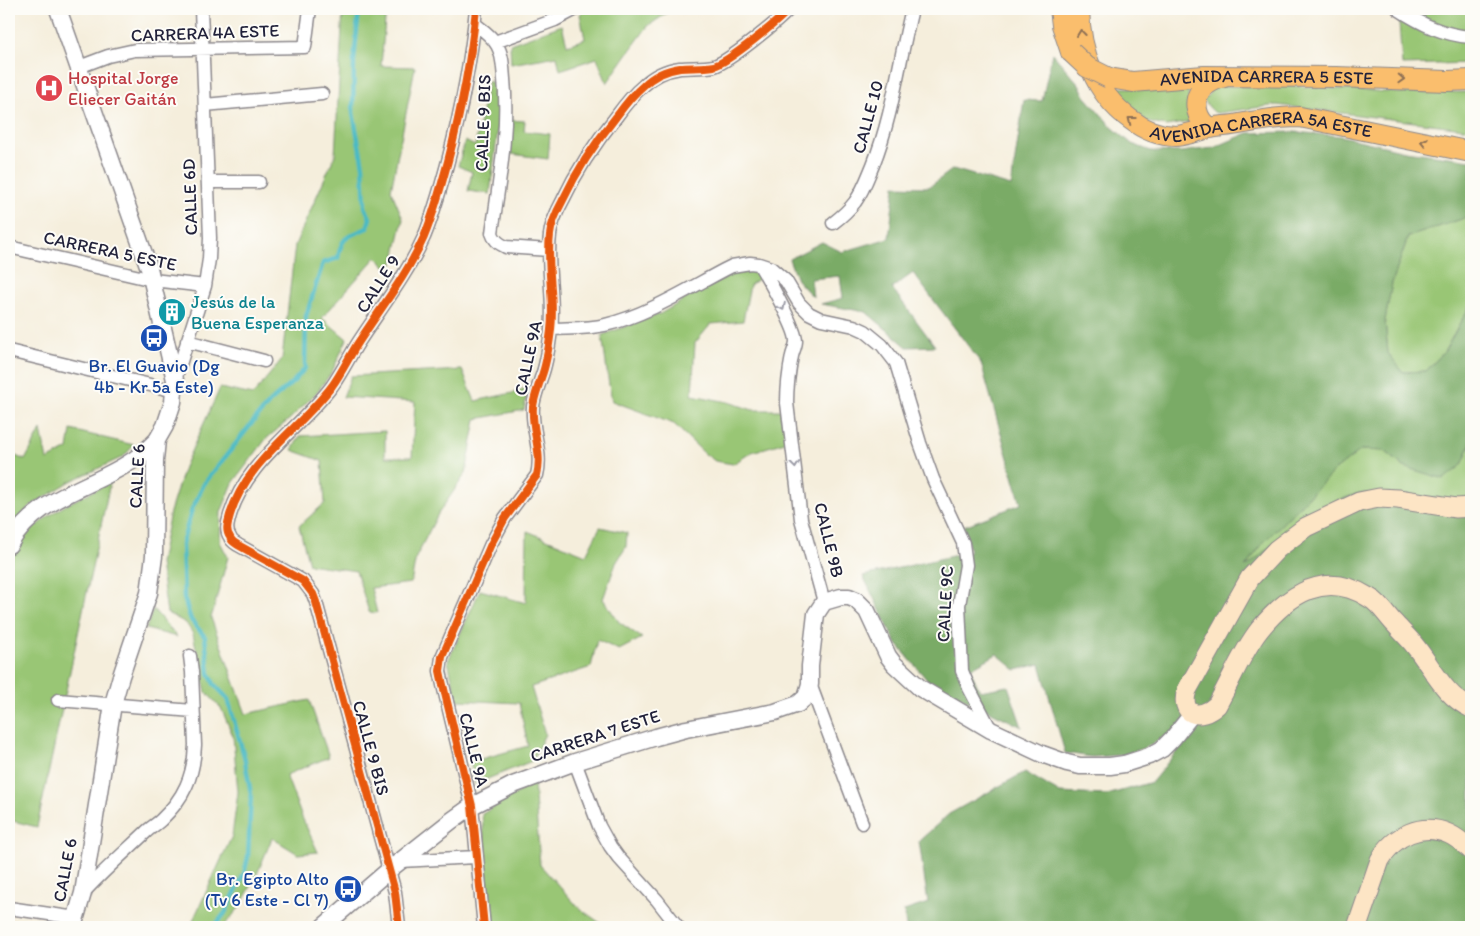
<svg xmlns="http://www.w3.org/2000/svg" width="1480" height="936" font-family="Itim,sans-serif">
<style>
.green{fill:#99c674;stroke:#5e7458}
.forest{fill:#7aab66;stroke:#4e6650}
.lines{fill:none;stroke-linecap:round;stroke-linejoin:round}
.stream{stroke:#4cbac4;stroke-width:4.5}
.minor-casing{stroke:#8c888c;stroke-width:15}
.tertiary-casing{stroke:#8c888c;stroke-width:19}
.secondary-casing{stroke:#8c888c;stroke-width:21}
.primary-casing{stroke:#8c888c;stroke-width:22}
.minor{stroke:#fff;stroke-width:12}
.tertiary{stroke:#fff;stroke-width:16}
.secondary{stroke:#fde5c5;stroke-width:19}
.primary{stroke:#fabe6d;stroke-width:20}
.primary-bridge-casing{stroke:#8c888c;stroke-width:22;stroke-linecap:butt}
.primary-bridge{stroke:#fabe6d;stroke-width:20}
.cycleway-casing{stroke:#fdfcf7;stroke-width:11}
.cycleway{stroke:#e8590c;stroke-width:8}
.oneway{stroke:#8e7054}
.oneway2{stroke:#9c9ca7}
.labels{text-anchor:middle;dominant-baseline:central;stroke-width:4;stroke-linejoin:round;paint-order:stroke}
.street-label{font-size:18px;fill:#22223b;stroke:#fdfcf7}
.health-label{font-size:18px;fill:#be3a42;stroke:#fdfcf7;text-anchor:start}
.culture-label{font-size:18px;fill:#0d838f;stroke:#fdfcf7;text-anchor:start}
.transit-label{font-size:18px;fill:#164399;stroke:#fdfcf7}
</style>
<rect width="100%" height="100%" fill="#fdfcf7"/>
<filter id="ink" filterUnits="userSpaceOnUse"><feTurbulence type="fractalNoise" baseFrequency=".02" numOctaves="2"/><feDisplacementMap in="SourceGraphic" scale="10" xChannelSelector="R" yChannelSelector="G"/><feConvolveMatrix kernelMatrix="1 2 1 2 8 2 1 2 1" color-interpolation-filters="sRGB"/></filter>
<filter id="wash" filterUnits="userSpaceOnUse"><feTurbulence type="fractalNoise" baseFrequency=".0096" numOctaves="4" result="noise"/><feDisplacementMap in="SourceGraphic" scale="20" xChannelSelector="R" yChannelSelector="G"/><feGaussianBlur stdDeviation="1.12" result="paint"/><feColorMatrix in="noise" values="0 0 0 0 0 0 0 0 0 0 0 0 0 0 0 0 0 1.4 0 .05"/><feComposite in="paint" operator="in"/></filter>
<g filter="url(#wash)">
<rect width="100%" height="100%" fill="#f5eedc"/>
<!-- green -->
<path class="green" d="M343,9h43l-5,57 34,1 -24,123 12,29 -12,53 -15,-15 -54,61 25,21 -15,33 -15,20 -26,26 -25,21 -33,44 -12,29 -1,30 8,15 -17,61 35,96 63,-14 20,57 -43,18 15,40 17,37 -20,2 -26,-16 -17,41 -16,29 -16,19h-33l42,-91 6,-44 -5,-56 -12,-28 -15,-16 -13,-58 -7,-11 -19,-10 -7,-50 10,-51 14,-45 36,-79 33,7 29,-36 13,-114 40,-90z
M587,9h86l-25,17 -20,27 -21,30 -10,-25 -37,12 -3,-14 -46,8 -1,-20 52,-19 5,20 18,-6 -5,-25z
M1398,9h73v54l-69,2z
M488,81l15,6 -13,107 -22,-3 4,-19 -14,-6 7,-25 10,5z
M1229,86h67l107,7 68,-1v37l-194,-24 -60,8 -3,-1 -5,-5 -5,-7 10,-13z
M1190,87c-4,13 1,22 6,34l-30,5 -19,-4 -37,-34z
M507,120l18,1 -1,10 26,3 -2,25 -44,-6z
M1471,216v88l-27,48 -18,19 -23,1 -15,-19 -3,-33 7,-37 16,-46z
M753,269l7,8 -10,8 -7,36 -32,3 -16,19 -3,52 36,7 25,8h31l4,31 -36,11 -19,12 -18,-3 -11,-8 -30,-29 -62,-23 -3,-16 -7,-50 58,-21 39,-23 36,-18z
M462,370l13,31 42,-9 12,-6 -5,24 -48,9 -10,54 -28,41 -22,43 -5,26 -40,5 6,25 -8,-1 -13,-41 -47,-7 -10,-38 26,-23 -3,-42 -30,-11 8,-14 85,-5v26h27l3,-55 -72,-5 8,-21z
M41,430l6,30 21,-11 3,-19 63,15 -11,12 -52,24 -42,26 -20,24v-78l16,7z
M1471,442v58l-228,70 21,-28 70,-71 27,-21 24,1 19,16 58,-2z
M110,483l-73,344 -28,-7v-255c3,-6 6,-15 10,-21 22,-29 59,-46 91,-61z
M600,527l27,6 -1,14 -10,16 -13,36 16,23 23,16 -23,12 -22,-10 -6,27 -60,20 14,47 -13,27 -57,23 -5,-22 58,-16 -9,-43 -62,-3 -9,-39 32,-71 46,13 1,-72 59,24z
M153,609l24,28 -31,-8z
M534,783l6,82 39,43 27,19h-115l-9,-113z"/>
<!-- forest -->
<path class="forest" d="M1052,53l27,31 6,12 27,31 20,17 19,7 29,1 33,-4 35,-15 46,-1 47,4 64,15 66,9v56l-63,21 -16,46 -7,37 3,33 15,19 23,-1 18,-19 27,-48v138l-9,23 -18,14 -40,-12 -19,-16 -24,-1 -27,21 -70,71 -19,25c8,-4 14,-12 21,-17 31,-25 55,-46 94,-57l111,7v427h-565l-2,-16 24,-8 -9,-62 30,-27 76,-42 35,21 47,2 45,-13 29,-36 -10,-13 -24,14 -25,8 -30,2 -27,-4 -25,-89 -24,6 -19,-16 -27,15 10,22 28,-5 14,41 -94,-46 -32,-38 -33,-67 107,-24 -6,-26 57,-22 -40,-141 -68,-90 -21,15 43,58 -28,1 -41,-35 -45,-8 22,-6 -3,-22 -29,3 2,18 -16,-17 -8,-21 33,-17 20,10 47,-14 6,-52 34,1 24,-18 58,17 13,-86 18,1z"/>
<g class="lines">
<!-- stream -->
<path class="stream" d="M214,927l11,-14 19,-39 4,-17 3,-63 -7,-38 -16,-57 -14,-15 -5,-11 -4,-36 -14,-17 -7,-22 -2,-54 10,-35 12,-25 48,-61 19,-22 23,-20 11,-13 1,-52 17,-53 15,-5c4,-23 10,-21 29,-30l3,-10 -5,-11 -2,-41 -10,-53 1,-52 5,-52"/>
</g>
</g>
<g filter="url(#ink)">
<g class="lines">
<defs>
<path id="minor" d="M1398,9c23,15 45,26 73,28
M475,24c8,6 17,12 22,21 6,10 6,23 7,34 5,51 -5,103 -12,154 2,7 7,11 14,14l43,3
M495,42l60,-22 21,-11
M79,67l29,-11 27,-6 170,-3 5,-38
M205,105l117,-11
M208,182h51
M833,223c8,-6 15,-12 22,-21 8,-11 13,-25 18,-37 20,-50 26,-105 39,-156
M9,247l144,33 52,6
M759,264c8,13 37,64 37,77 0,5 -3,10 -4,15 -3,15 -5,32 -5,47l14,116 23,83
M551,329c18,-1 37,0 54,-4 40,-9 83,-36 119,-55l8,-4 18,-3 9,1 12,4 15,13 13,22 10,10 12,6 33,7 11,5 17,14 14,18 24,80 13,36 30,64 3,22 -7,40 3,66 7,17 22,42
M187,341l77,20
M9,351l166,40
M175,380l30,-94 4,-27 1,-21 -9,-229
M810,684l52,139
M58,700l135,11
M575,762l24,64 11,20 8,11 39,43 21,27
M401,861l75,-4
M83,893c20,-22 42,-41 63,-61 5,-5 11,-8 15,-12 23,-22 33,-44 34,-75l-3,-73 -2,-16
M9,908l67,10
M399,927l-4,-35 -79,-290 -3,-8 -10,-13 -65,-36c-3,-2 -7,-4 -8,-8 -5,-7 -2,-14 0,-22 17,-55 69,-85 102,-129 10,-14 17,-29 26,-43 22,-34 49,-68 66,-106 10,-24 17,-50 24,-76 13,-50 23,-101 28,-152
M484,927l-12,-121 -29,-121 -3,-14 2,-14 49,-113 14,-26 32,-43c6,-23 -6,-45 -4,-68 1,-10 5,-19 8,-29 6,-15 8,-32 10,-48 4,-32 -5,-64 -1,-95 1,-12 7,-24 13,-35 14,-30 32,-57 53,-83 8,-11 16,-22 27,-31 10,-10 23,-16 37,-18 11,-1 23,0 34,-2 14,-4 65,-45 75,-57"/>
<path id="tertiary" d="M58,9l91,259 26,112 -2,22 -8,24 -8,14 -2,20 -1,96 -5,37 -28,83 -8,28 -30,189 -10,34
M9,545c26,-46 76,-55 118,-81 11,-6 21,-15 30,-24
M323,927l66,-57 62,-49 21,-15 41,-21 62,-23 81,-25 30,-8 89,-17 23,-8 8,-7 4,-13v-18l6,-52 8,-12 17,-5h8l7,3 11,11 21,45 6,8 26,24 71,42 51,24 25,9 13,3h30l14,-2 25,-8 13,-7 11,-11 20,-25"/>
<path id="secondary" d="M1471,507l-15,1 -58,-9 -19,-1 -20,4 -53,25 -29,22 -27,29 -63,112c-8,24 12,32 30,15 13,-23 26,-55 43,-76 29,-35 65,-59 108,-32 12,6 18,18 27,27 7,8 14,14 20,22 18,22 29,50 56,62
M1357,927l23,-67c14,-25 42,-38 69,-26 9,4 15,10 22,16"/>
<g id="primary">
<path d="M1060,9l2,16 9,27"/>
<path id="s1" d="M1079,9c1,43 16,84 51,110 13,10 29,17 46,17 11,-1 22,-5 33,-8 10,-2 20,-2 30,-4 21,-4 40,-7 61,-7l171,35"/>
<path id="s2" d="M1109,78l24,4 71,-6 132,1 111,4 24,-1"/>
<path d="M1210,128c-14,-8 -18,-27 -8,-39 5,-6 14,-10 22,-12"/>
</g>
</defs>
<!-- minor casing -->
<use href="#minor" class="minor-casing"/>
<!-- tertiary casing -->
<use href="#tertiary" class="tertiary-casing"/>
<!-- secondary casing -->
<use href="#secondary" class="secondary-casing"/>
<!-- primary casing -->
<use href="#primary" class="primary-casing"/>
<!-- minor -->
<use href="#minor" class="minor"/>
<!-- tertiary -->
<use href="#tertiary" class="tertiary"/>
<!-- secondary -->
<use href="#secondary" class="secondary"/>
<!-- primary -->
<use href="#primary" class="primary"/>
<defs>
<path id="primary-bridge" d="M1071,52l16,15 22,11"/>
</defs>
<!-- primary-bridge casing -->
<use href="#primary-bridge" class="primary-bridge-casing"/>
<!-- primary-bridge -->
<use href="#primary-bridge" class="primary-bridge"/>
<defs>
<path id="cycleway" d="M399,927l-4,-35 -79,-290 -3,-8 -10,-13 -65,-36c-3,-2 -7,-4 -8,-8 -5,-7 -2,-14 0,-22 17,-55 69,-85 102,-129 10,-14 17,-29 26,-43 22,-34 49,-68 66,-106 10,-24 17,-50 24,-76 13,-50 23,-101 28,-152
M484,927l-12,-121 -29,-121 -3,-14 2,-14 49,-113 14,-26 32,-43c6,-23 -6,-45 -4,-68 1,-10 5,-19 8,-29 6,-15 8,-32 10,-48 4,-32 -5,-64 -1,-95 1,-12 7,-24 13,-35 14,-30 32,-57 53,-83 8,-11 16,-22 27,-31 10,-10 23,-16 37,-18 11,-1 23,0 34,-2 14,-4 65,-45 75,-57"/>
</defs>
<!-- cycleway casing -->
<use href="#cycleway" class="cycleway-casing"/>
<!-- cycleway -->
<use href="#cycleway" class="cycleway"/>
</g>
<!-- one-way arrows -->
<defs><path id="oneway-chevron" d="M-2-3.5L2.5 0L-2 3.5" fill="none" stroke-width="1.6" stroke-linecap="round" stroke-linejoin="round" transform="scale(1.25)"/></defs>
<g class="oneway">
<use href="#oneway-chevron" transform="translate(1081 33) rotate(-97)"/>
<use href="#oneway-chevron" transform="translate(1401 79) rotate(2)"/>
<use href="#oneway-chevron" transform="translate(1131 120) rotate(-142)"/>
<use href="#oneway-chevron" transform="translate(1424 142) rotate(-168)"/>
</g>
<g class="oneway2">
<use href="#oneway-chevron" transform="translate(782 307) rotate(64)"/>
<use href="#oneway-chevron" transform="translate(795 465) rotate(83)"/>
</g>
</g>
<!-- icons -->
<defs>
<symbol id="hospital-disc" viewBox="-11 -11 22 22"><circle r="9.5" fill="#e0444e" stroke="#fdfcf7"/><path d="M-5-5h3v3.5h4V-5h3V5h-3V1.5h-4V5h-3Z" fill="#fff"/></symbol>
<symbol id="building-disc" viewBox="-11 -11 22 22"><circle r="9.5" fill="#0f9aa8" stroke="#fdfcf7"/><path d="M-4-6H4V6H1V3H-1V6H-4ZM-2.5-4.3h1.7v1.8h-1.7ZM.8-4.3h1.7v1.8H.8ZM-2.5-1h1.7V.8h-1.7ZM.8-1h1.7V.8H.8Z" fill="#fff"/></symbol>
<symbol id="bus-disc" viewBox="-11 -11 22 22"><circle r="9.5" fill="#1a4fb4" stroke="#fdfcf7"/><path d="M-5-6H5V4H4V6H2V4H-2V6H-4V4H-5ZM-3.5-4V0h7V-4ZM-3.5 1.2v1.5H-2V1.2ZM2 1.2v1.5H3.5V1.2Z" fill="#fff"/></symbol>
</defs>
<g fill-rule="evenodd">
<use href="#hospital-disc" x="33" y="72" width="32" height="32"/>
<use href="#building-disc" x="156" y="296" width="32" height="32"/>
<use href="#bus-disc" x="138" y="322" width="32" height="32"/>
<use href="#bus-disc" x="332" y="873" width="32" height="32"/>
</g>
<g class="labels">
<!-- street labels -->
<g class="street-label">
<text transform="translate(205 33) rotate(-2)">CARRERA 4A ESTE</text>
<text stroke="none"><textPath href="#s2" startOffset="158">AVENIDA CARRERA 5 ESTE</textPath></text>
<text transform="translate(868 117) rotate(-75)">CALLE 10</text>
<text transform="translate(483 123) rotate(-88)">CALLE 9 BIS</text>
<text stroke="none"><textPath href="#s1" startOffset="262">AVENIDA CARRERA 5A ESTE</textPath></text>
<text transform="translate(190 197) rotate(-92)">CALLE 6D</text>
<text transform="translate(110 251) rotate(12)">CARRERA 5 ESTE</text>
<text transform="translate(378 284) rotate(-57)">CALLE 9</text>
<text transform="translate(528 358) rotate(-78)">CALLE 9A</text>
<text transform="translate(137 476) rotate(-87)">CALLE 6</text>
<text transform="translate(829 540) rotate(76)">CALLE 9B</text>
<text transform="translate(945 604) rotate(-87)">CALLE 9C</text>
<text transform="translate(595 736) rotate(-18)">CARRERA 7 ESTE</text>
<text transform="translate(371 748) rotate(75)">CALLE 9 BIS</text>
<text transform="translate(474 750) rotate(76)">CALLE 9A</text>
<text transform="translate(65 870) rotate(-79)">CALLE 6</text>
</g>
<!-- health labels -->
<g class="health-label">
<text x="68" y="78">Hospital Jorge<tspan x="68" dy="21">Eliecer Gaitán</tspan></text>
</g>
<!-- culture labels -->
<g class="culture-label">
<text x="191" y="302">Jesús de la<tspan x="191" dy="21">Buena Esperanza</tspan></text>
</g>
<!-- transit labels -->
<g class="transit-label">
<text x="154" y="366">Br. El Guavio (Dg<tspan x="154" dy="21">4b - Kr 5a Este)</tspan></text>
<text x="329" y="879" text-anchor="end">Br. Egipto Alto<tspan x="329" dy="21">(Tv 6 Este - Cl 7)</tspan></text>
</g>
</g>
<!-- margin -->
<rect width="1480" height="936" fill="none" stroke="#fdfcf7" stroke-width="30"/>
</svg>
